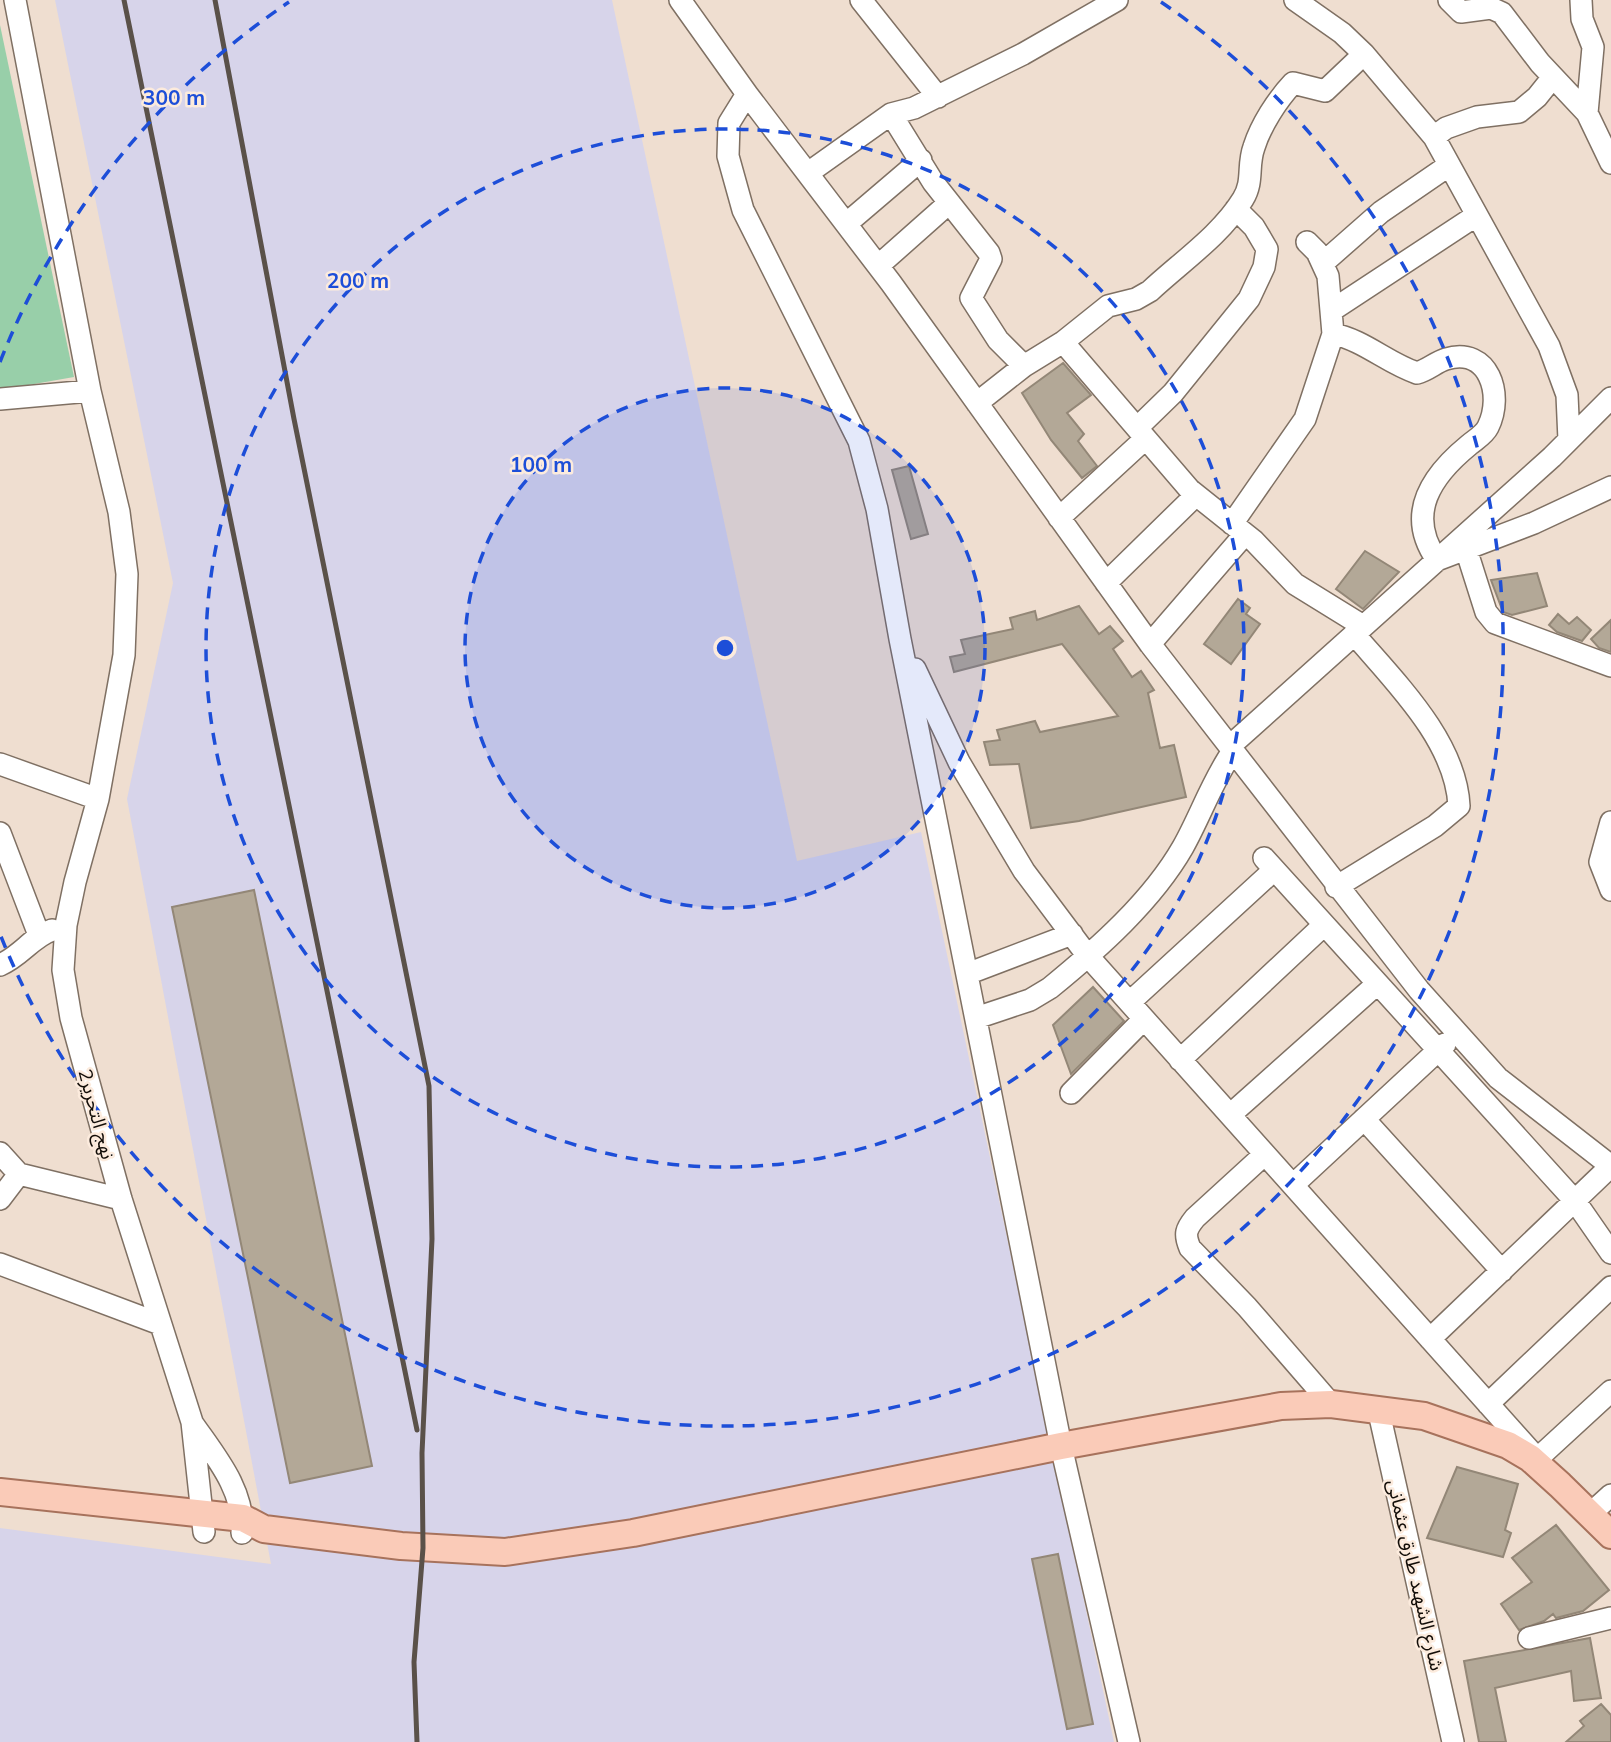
<svg xmlns="http://www.w3.org/2000/svg" width="1611" height="1742" font-family="Mulish,'Noto Sans Arabic',sans-serif">
<style>
.industrial{fill:#d7d4ea}
.green{fill:#98cfa9}
.building{fill:#b3a897;stroke:#938777;stroke-width:2}
.lines{fill:none;stroke-linecap:round;stroke-linejoin:round}
.minor-casing{stroke:#7f7063;stroke-width:24}
.major-casing{stroke:#a7725c;stroke-width:30}
.minor{stroke:#fff;stroke-width:21}
.major{stroke:#facbb8;stroke-width:26}
.rail{stroke:#5a5149;stroke-width:5}
.ring{fill:none;stroke:#1d4ed8;stroke-width:3.5;stroke-dasharray:12 9}
.labels{text-anchor:middle;dominant-baseline:central;stroke-width:5;stroke-linejoin:round;paint-order:stroke}
.street-label{font-size:19px;fill:#120d08;stroke:#fcebdd}
.centre{fill:#1d4ed8;stroke:#fcebdd;stroke-width:3.5}
.ring-label{font-size:21px;text-anchor:middle;font-weight:bold;fill:#1d4ed8;stroke:#fcebdd;stroke-width:5;stroke-linejoin:round;paint-order:stroke}
</style>
<rect width="100%" height="100%" fill="#efded0"/>
<!-- industrial -->
<path class="industrial" d="M55,0h557l185,861 124,-29 193,910h-1114v-214l271,36 -144,-765 46,-216z"/>
<!-- green -->
<path class="green" d="M0,25l74,352 -74,13z"/>
<!-- building -->
<path class="building" d="M1063,363l28,32 -24,18 17,21 -6,7 19,25 -15,12 -31,-38 -29,-47z
M909,466l19,68 -17,5 -19,-69z
M1365,551l34,21 -36,37 -27,-20z
M1537,573l10,33 -35,9 -9,-3 -12,-32z
M1238,599l12,9 -4,6 14,10 -29,40 -27,-20z
M1079,606l20,28 11,-8 13,15 -10,8 19,28 9,-6 13,19 -6,3 12,55 14,-3 12,52 -107,24 -48,7 -12,-64 -29,1 -6,-23 16,-2 -3,-10 38,-9 5,11 78,-16 -56,-72 -108,28 -4,-15 15,-3 -4,-14 52,-11 -3,-11 25,-7 2,9z
M1558,614l11,10 8,-7 14,13 -9,11 -25,-9 -8,-7z
M1611,620v32l-12,-4 -8,-9z
M254,890l118,576 -82,17 -118,-576z
M1093,987l31,34 -53,53 -18,-49z
M1457,1467l61,17 -13,46 6,3 -8,24 -76,-19z
M1556,1525l53,65 -26,21 -27,7 -3,-4 -9,7 -25,9 -18,-26 31,-22 -20,-24z
M1058,1554l35,170 -26,5 -35,-170z
M1590,1638l11,60 -27,3 -3,-30 -76,17 11,54h-27l-15,-81z
M1601,1704l10,11v27h-45l18,-16 -4,-5z"/>
<g class="lines">
<defs>
<path id="minor" d="M15,0l75,391
M680,0l67,94 -18,29 -1,33 15,54 116,231 18,68 23,130 161,807 68,296
M861,0l77,97
M1295,0l47,33 22,21 70,83 115,209 18,49 2,45
M1449,0l12,12 30,-4 11,5 38,50 47,50 24,50
M1581,0l1,19 11,28 -6,66
M747,94l144,189 259,361 269,346 79,88 113,88 -181,173
M891,114l42,68 56,71 2,6 -20,39 27,42 26,26
M1434,137l12,-9 31,-11 42,-5 18,-15 16,-20
M808,173l83,-59 23,-6 109,-54 94,-54
M846,224l75,-64
M1323,263l58,-51 67,-46
M878,266l71,-63
M1331,311l146,-96
M1333,334c31,6 54,29 84,39 11,-3 19,-11 29,-14 43,-13 58,36 42,68 -4,8 -12,12 -19,18 -38,31 -64,69 -32,115l97,-37 77,-36
M1063,342l45,-36 28,-7 14,-8c31,-29 71,-56 93,-92 11,-18 4,-33 11,-52 7,-22 23,-47 39,-64l32,8 39,-37
M0,399l90,-8 29,121 8,62 -3,81 -26,144 -23,83 -9,43 -3,45 8,48 50,181 71,223 12,110
M977,403l47,-37 39,-24 127,148 64,51 41,43 68,42
M1137,428l36,-35 76,-94 15,-32 3,-18 -13,-22 -18,-18
M1059,518l86,-79
M1232,524l73,-105 28,-85 -5,-58 -11,-24 -10,-10
M1466,549l20,63 9,11 116,43
M1106,583l90,-88
M1150,644l95,-110
M915,669l44,93 65,109 63,84 446,499
M1230,746l322,-289 59,-59
M0,764l98,35
M1611,822l-11,40 11,28
M0,833l39,102
M1264,858l311,343 36,52
M1336,887l99,-61 24,-20c-3,-65 -64,-124 -105,-172
M0,965c21,-9 32,-28 52,-35
M967,974l105,-40
M1130,1002l144,-132
M976,1018l54,-18 20,-12c49,-40 102,-87 133,-141 18,-32 29,-66 50,-96
M1180,1060l144,-135
M1071,1093l73,-74
M1230,1115l147,-131
M1364,1119l138,152
M0,1153l19,21 102,25
M1265,1154l-70,64c-9,11 -11,16 -5,30l57,59 84,97
M1293,1185l152,-141
M0,1199l19,-25
M0,1264l160,60
M1488,1404l123,-117
M1378,1408l75,334
M193,1424c23,33 52,67 49,109
M1537,1459l74,-68
M1590,1514l21,-19
M1529,1638l82,-20"/>
<path id="major" d="M0,1492l243,26 21,11 137,17 104,6 128,-19 428,-87 220,-40 50,-2 93,12 84,29 22,13 30,27 51,50"/>
</defs>
<!-- minor casing -->
<use href="#minor" class="minor-casing"/>
<!-- major casing -->
<use href="#major" class="major-casing"/>
<!-- minor -->
<use href="#minor" class="minor"/>
<!-- major -->
<use href="#major" class="major"/>
<!-- rail -->
<path class="rail" d="M124,0l293,1430
M215,0l79,419 135,667 3,153 -10,214 1,95 -9,114 3,80"/>
</g>
<!-- distance rings -->
<circle cx="725" cy="648" r="260" fill="#1d4ed8" fill-opacity=".12"/>
<g class="ring">
<circle cx="725" cy="648" r="260"/>
<circle cx="725" cy="648" r="519"/>
<path d="M0 362A779 779 0 0 1 289 2M1161 2A779 779 0 1 1 0 934"/>
</g>
<g class="labels">
<!-- street labels -->
<g class="street-label">
<text transform="translate(97 1114) rotate(75)">نهج التحرير2</text>
<text transform="translate(1416 1575) rotate(77)">شارع الشهىد طارق عثمانى</text>
</g>
</g>
<circle cx="725" cy="648" r="10" class="centre"/>
<g class="ring-label">
<text x="174" y="105">300 m</text>
<text x="358" y="288">200 m</text>
<text x="541" y="472">100 m</text>
</g>
</svg>
